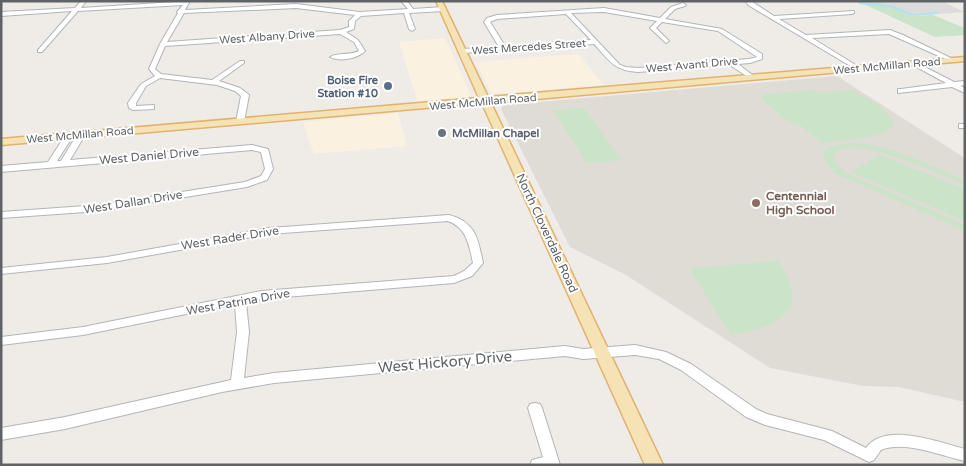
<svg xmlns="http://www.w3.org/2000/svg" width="966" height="466" font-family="'Varela Round',sans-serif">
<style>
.commercial{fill:#faf1e1}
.industrial{fill:#dedcda}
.education{fill:#dfdcd6}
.green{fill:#cbe3c8}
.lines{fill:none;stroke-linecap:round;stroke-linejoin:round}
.canal{fill:#b2e1f5;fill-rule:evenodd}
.minor-casing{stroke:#b2b5b8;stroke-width:2}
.major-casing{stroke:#e1b26f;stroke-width:3}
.minor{fill:#fff;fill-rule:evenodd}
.major{fill:#f5e3b6;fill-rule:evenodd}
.service-dot{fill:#5c6f8a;stroke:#fff;stroke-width:2}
.worship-dot{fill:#6b7280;stroke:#fff;stroke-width:2}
.education-dot{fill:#8d6e63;stroke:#fff;stroke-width:2}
.labels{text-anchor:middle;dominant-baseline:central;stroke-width:4;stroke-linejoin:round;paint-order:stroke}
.far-street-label{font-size:11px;fill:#5f6366;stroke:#fff}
.far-service-label{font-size:11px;font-weight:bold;fill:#4e5e75;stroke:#fff;text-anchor:end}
.far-worship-label{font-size:11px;font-weight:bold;fill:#5b616d;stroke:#fff;text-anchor:start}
.street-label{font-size:12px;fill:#5f6366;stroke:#fff}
.education-label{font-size:12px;font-weight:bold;fill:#785e54;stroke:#fff;text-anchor:start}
.near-street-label{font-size:15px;fill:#5f6366;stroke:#fff}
</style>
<rect width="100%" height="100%" fill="#efece8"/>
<!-- commercial -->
<path class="commercial" d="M445,38l26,57 -4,3 -49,4 -19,-60z
M578,54l26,31 -112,9 -16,-32z
M398,113l9,33 -93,8 -11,-32z"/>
<!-- industrial -->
<path class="industrial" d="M880,1h61l24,11 -53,4z"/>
<!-- education -->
<path class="education" d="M837,76l128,82v244l-66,-15 -36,-1 -93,-18 -144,-93 -56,-28 -69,-138 3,-4z"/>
<!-- green -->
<path class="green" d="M857,1h23l32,15 21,-1 32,13v7l-30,2z
M816,90l4,3 32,-3 26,15 15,15v6c-14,14 -51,14 -71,17l-23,-19 -10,-2 -28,-23 4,-5z
M584,108l38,52 -35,3 -34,-53z
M849,143c40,0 79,22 116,37v5c-22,-9 -119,-57 -132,-28l3,8 13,9 116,51v6l-133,-59 1,-1 -10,-13 1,-6 7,-6z
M880,155l85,34v32l-114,-49z
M778,261c36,48 -1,67 -47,74l-40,-64 2,-3z"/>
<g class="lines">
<!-- canal -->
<path class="canal" d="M861,2l30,3 22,9 24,-2 2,1 -2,1 -25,2 -22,-9 -31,-3v-2z"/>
<defs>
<path id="minor" d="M81,1h5l-5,7 109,-7 -5,9 111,-6 64,8 48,-3 -7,-8h6l6,8 30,-2 3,2 -3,2 -34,2 6,16 -3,2 -3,-2 -5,-16 -43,3 -6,5 -1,8 -8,3 12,8 7,11c-8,8 -26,11 -35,6 8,-5 19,-1 29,-6l-5,-9 -14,-8 -175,12 -10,23 6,5 51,6 28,-19h4v2l-25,18 21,7 9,7 -5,27 -4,2 -4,-2 5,-26 -6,-5 -18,-6 -57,-7 -14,8 -10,17v3l18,-1v4l-21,1 -4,-2 -1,-5 13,-19 14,-8 -6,-7 11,-25 18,-31 -1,-1 6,-7 -105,6 -36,41h-4v-2l34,-39 -71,5v-4l74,-4zM296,8l59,7 -6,6v6l-9,3 -173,12 17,-29z
M746,1h5l23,15 80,-5v2l-2,1 -73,5 27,16 84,-5 13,5 52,25 -5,1 -61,-27 -77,4 50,31 -5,1 -109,-65z
M683,3l3,2 -1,1 -10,3 -10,10 57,10 40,25v5l-12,4 -12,1 17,13v2h-4l-21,-14 -92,7c-25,-2 -28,-11 -44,-28l-132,9 -3,-2 3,-2 37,-2 -15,-25 3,-4 10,-3 107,-7 56,10 11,-11zM604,12l53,9 -7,7 16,15 3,-2 -13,-13 6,-6 56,9 39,26 -8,2 -111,9 -12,-1 -6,-2 -49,-52zM566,14l25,26 -86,6 -15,-24 7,-3z
M913,61l41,21 11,-1v4l-5,1 5,2v5l-13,-6 -54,6v-4h3l45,-6 -35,-19 -1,-1z
M959,124h6v4h-6z
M78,133h6l1,2 -15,25 182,-15 16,4 5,20 -6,11 -20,7 -148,24 -98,7v-6l98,-7 146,-23 16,-6 4,-7 -4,-17 -9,-2 -251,22v-6l47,-4 18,-28h6l1,2 -16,25h4z
M449,215c27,7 29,24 34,48l-11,13 -18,7 -193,16 -15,3 3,30 -5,46 30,-5 291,-27 18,3 52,-4 31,7 25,12 65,45 11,5 65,17 34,17c19,-27 74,-5 99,1v12c-24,-5 -60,-21 -84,-11l-7,10 -5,2 -45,-22 -59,-15 -19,-8 -65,-47 -22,-11 -24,-4 -52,4 -18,-3 -291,27 -52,9 -157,37 -64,11v-12l64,-11 166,-37 6,-48 -2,-28 -152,31 -82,10v-8l82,-10 178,-36 193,-15 10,-5 9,-8c-4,-18 -6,-35 -25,-42l-179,13 -162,29 -106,11v-6l106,-11 162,-29z
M535,403l5,1 2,4 18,57h-30l2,-5 11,-3 -15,-49 2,-4z"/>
<path id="major" d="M436,1h6l46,96 477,-40v4l-474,42 172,362h-18l-163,-362 -481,42v-6l478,-41z"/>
</defs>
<!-- minor casing -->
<use href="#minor" class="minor-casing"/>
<!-- major casing -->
<use href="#major" class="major-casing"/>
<!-- minor -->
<use href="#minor" class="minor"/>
<!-- major -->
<use href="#major" class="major"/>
</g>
<!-- markers -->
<circle class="service-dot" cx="388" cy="86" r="5"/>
<circle class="worship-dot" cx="442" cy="133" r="5"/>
<circle class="education-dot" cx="756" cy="203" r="5"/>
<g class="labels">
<!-- far-street labels -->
<g class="far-street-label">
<text transform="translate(267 37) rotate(-4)">West Albany Drive</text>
<text transform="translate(529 47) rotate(-4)">West Mercedes Street</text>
<text transform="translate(692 65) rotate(-5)">West Avanti Drive</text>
<text transform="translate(887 66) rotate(-5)">West McMillan Road</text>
<text transform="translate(483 102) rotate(-5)">West McMillan Road</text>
<text transform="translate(80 135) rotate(-5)">West McMillan Road</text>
</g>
<!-- far-service labels -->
<g class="far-service-label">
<text x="378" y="80">Boise Fire<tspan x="378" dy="13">Station #10</tspan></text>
</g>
<!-- far-worship labels -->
<g class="far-worship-label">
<text x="452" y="133">McMillan Chapel</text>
</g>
<!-- street labels -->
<g class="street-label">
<text transform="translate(149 156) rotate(-5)">West Daniel Drive</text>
<text transform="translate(133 202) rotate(-9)">West Dallan Drive</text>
<text transform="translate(547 233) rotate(65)">North Cloverdale Road</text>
<text transform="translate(230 238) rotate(-9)">West Rader Drive</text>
<text transform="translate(238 302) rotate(-10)">West Patrina Drive</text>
</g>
<!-- education labels -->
<g class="education-label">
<text x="766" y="196">Centennial<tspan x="766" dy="14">High School</tspan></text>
</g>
<!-- near-street labels -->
<g class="near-street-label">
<text transform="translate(445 362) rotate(-5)">West Hickory Drive</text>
</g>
</g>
<!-- border -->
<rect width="966" height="466" fill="none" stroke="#5f6366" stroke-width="5"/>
</svg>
